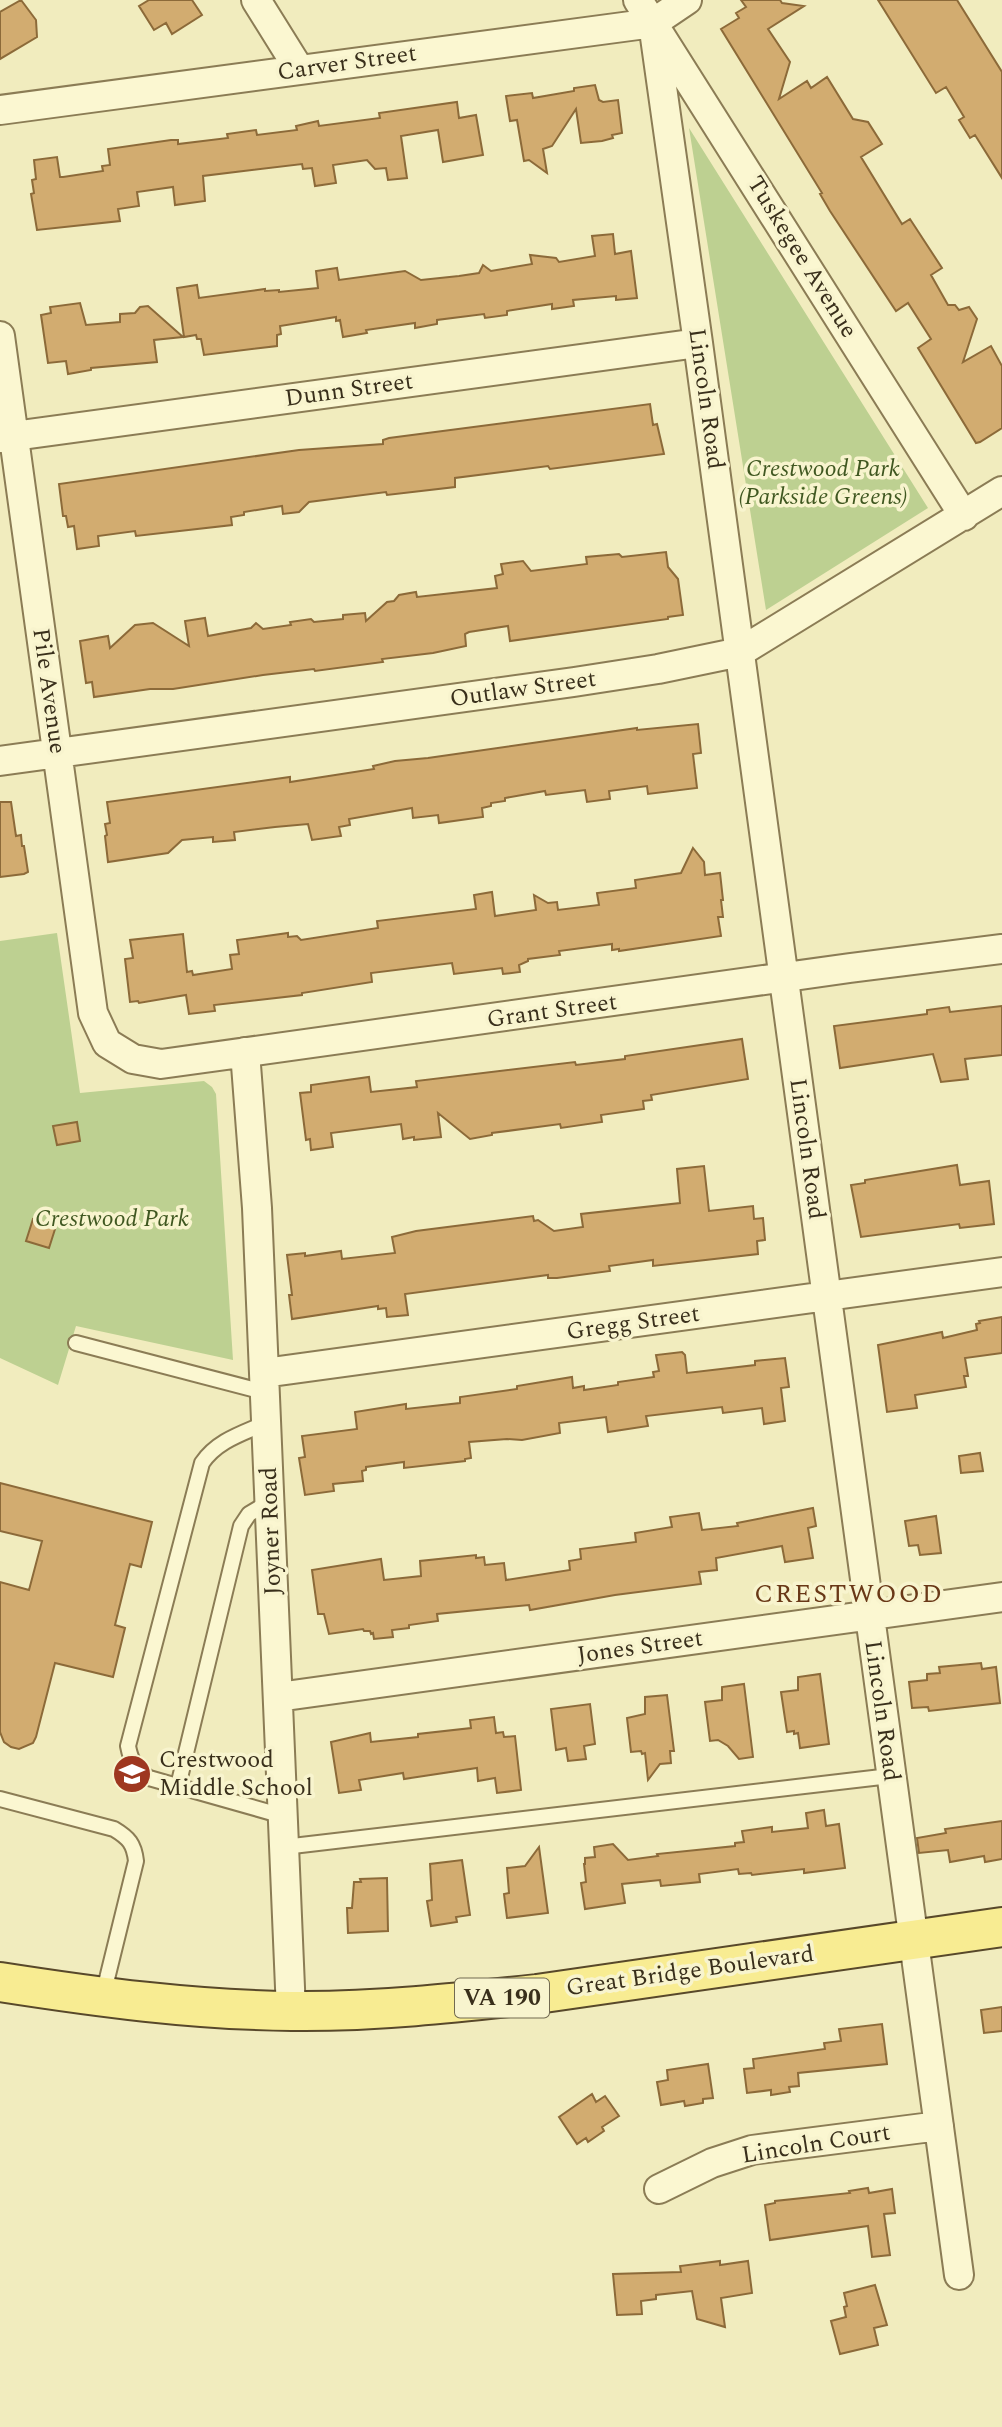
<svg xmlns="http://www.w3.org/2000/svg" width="1002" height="2427" font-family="Spectral,serif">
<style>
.green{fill:#bdd091}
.building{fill:#d2ac70;stroke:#8c6a39;stroke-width:2}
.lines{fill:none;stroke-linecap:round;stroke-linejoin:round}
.lane-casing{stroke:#8b7c55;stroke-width:18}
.street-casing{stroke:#8b7c55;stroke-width:32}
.primary-casing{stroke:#58482a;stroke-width:42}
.lane{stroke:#fbf7d1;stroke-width:14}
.street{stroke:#fbf7d1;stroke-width:28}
.primary{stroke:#f8ec92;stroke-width:38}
.labels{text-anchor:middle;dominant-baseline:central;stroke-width:7;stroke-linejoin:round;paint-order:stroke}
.shield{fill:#f8f4ce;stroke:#726a51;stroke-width:2}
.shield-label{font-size:23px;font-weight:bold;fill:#392f1b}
.street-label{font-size:24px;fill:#392f1b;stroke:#f8f4ce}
.park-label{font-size:24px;font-style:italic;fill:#3f5720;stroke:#f8f4ce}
.poi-label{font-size:24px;fill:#392f1b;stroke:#f8f4ce;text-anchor:start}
.neighbourhood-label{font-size:26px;letter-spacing:2px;fill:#693817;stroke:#f8f4ce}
</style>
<rect width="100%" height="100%" fill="#f1ecbe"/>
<!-- green -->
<path class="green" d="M689,128l239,380 -162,102z
M57,933l23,160 124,-12 8,6 4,7 17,266 -157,-34 -18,59 -58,-27v-417z"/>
<!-- building -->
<path class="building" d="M21,0l15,20 1,17 -37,22v-47z
M149,0h43l10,15 -30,19 -6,-11 -12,7 -15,-24z
M741,0h39l2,3 22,3 -36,23 22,33 -11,37 28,-18 4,7 16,-11 26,42 15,3 14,22 -21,13 41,67 8,-5 32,49 -11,7 17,30h7l4,5 10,-3 8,12 -14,43 28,-16 11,20v62l-22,14 -4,1 -58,-95 13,-9 -23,-36 -12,8 -66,-100 -10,-17 2,-1 -101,-164 18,-11 -3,-5 10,-6z
M878,0h79l45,72v106l-27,-43 -5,3 -11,-18 5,-3 -18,-30 -10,6z
M595,85l4,15 4,2 15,-2 4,33 -10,2 1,3 -11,3 -21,2 -5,-34 -24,37 -9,3 4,24 -18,-13 -5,1 -7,-41 -7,1 -4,-25 26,-3 1,5 41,-7v-3z
M457,102l2,16 17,-3 7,40 -40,7 -5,-32 -37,6 6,42 -19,2 -2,-12 -11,1 -8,-9 -34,5 3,18 -21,3 -3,-18 -9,1 -1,-5 -99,12 2,25 -30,4 -2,-18 -36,5 2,14 -21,3 2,12 -83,9 -6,-36 3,-1 -2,-13 4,-1 -2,-19 23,-3 3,20h3l40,-6 -1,-5 8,-1 -2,-16 63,-9h7v4l50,-6 -1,-4 29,-4 1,5 40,-5 -1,-4 22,-5 1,5 61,-8 -1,-5z
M613,234l2,20 16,-3 6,47 -21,2v-4l-43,4 1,6 -22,3v-5l-45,7v4l-22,3 -1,-4 -47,6v4l-22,4v-5l-49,7 1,3 -24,4 -3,-17 -4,1v-4l-56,9 1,8 -4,1v11l-73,9 -3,-16h-4l-1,-4 -12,2 -7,-49 20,-3 2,13 66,-9v2l14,-1v2l39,-4 -2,-17 21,-3 2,12 66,-9 16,9 38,-4 20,-3 4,-8 8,6 41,-7 -2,-9 26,3 3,4 36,-6 -3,-20z
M80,303l6,22 34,-3v-8l15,-1 5,-6 8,-1 35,31 -29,3 3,22 -66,6v2l-23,4 -2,-13 -18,2 -7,-48 10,-2 -1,-6z
M650,404l3,21 4,-1 7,30 -114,15 -2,-3 -93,12v9l-68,8 -1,-3 -77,10 -10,10 -16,2 -1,-8 -38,6v3l-13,2 1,8 -96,11 -1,-5 -37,5 1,10 -22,3 -3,-23 -6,1 -2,-11h-3l-4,-32 240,-34 84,-6v-4l6,-2z
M666,552l2,15 10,12 5,36 -15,2v2l-158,22 -2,-15 -39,6 -4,2 1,12 -33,7 -51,6 1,3 -68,9 -1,-2 -51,6 -90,14h-23l-56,8 -2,-15 -6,1 -6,-42 28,-5 2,12 25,-23 18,-2 36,23 -4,-25 20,-3 3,18 43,-8 5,-5 7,6 28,-4 -1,-3 21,-3 3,3 29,-3v-4l22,-2 1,8 21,-19 7,-1 5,-6 17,-3 1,5 80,-9 -2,-12 8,-2 -2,-10 22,-3 8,10 56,-7 -1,-7 33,-3 3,3z
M698,724l3,29 -8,1 4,34 -49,6 -1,-8 -38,5 1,8 -23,3 -2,-12 -39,5 -1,-4 -40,7v3l-14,2v3l-9,2 1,9 -44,6 -1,-8 -25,3 -1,-10 -63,11 1,6 -11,2 2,9 -29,4 -4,-16 -33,3 -41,5 1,8 -22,2v-5l-31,3 -14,13 -60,9 -3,-26 2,-1 -2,-11 5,-1 -3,-21 183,-25v5l84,-13 -1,-3 22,-5 33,-3 209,-30v2z
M0,802h11l5,34 5,-1 1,11h2l4,26 -4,2 -24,3z
M693,848l11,14 1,13 15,-2 3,27h-2l2,17h-5l3,19 -102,15v-2l-7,1v-6l-53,7 1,4 -32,4v2l-9,4 1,7 -17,2 -1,-6 -48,6 -2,-11 -81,10 1,9 -70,11v2l-88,10 1,6 -26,3 -3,-19 -47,8 -1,-2 -8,1 -5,-43 8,-1 -3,-18 53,-6 4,38 5,-1 1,4 39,-6 -2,-14 9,-1 -2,-14 51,-7v4l9,-1 4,4 77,-12 -1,-7 99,-12 -2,-14 18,-3 3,24 41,-6 -2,-15 14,8 9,-1 1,8 41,-5 -2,-12 39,-5 -1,-8 46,-7z
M1002,1006v49l-37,4 3,20 -27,3 -8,-28 -93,14 -6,-42 93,-12v-4l22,-3 1,5z
M742,1039l6,40 -97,16 1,5 -9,1 1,8 -43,6 1,7 -41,6 -1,-4 -68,9v2l-22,4 -32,-26 3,24 -27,3v-3l-11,2 -2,-15 -70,9 2,14 -22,3 -1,-11 -4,1 -6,-47 11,-1v-7l58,-8 2,15 46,-5 -1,-6 159,-19 1,3 49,-6v-3z
M77,1122l3,19 -23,4 -4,-19z
M957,1165l3,20 29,-4 5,43 -34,4 -1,-4 -98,13 -10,-52 14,-2v-3z
M704,1166l5,45 44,-5 1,13 9,-1 2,22 -8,1 1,13 -105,12v-6l-44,6 1,5 -53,7h-9v-3l-143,19 3,21 -21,2 -1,-9 -8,1v-3l-86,13 -3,-24h3l-5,-40 18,-2v3l36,-5 1,8 53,-6 -3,-16 24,-6 117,-15 1,5 4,-1 16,11 29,-4 -2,-13 99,-11 -3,-34z
M33,1219l23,7 -7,22 -23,-7z
M1002,1317v36l-37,5 3,18h-4l2,11 -51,8 2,13 -30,4 -9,-67 64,-13 1,6 34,-8 -1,-6 4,-1 -1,-2z
M682,1352l3,3 2,18 68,-8v-4l30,-3 4,29 -8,1 4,33 -21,3 -2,-16 -39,5 -1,-6 -76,9 2,10 -40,6 -2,-15 -47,6 1,10 -38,7 -15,-1 -38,3 2,16 -6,1v2l-61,7v-6l-38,5v3l-4,1 1,10 -30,3 1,7 -29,4 -6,-37 6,-1 -3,-21 55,-7 -2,-17 51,-8v5l54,-6v-6l57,-8v-3l55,-9 1,11 11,-2v4l34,-5v-3l36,-5 -1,-5 6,-1 -3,-16z
M980,1453l3,18 -22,2 -2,-17z
M0,1483l152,39 -11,45 -11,-3 -15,61 10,3 -12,49 -58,-14 -19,74 -3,6 -14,6 -8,-2 -7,-5 -4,-10v-150l29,8 13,-49 -42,-10z
M813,1508l3,18 -8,2 5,30 -28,4 -3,-16 -66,12 1,12 -18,2 2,12 -86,11 -85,15 -1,-5 -92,9 1,7 -29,4v3l-17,2 1,7 -19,2 -1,-6 -2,1 -1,-3h-6l-1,-2 -34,5 -5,-20h-6l-6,-44 69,-11 3,21 37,-4 -1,-15 56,-6v3l8,-1 1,8 19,-2 2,17 64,-10 -1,-9 12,-2 -1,-10 56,-7 -1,-9 37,-6 -2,-10 29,-4 3,17 36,-4 -1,-3z
M936,1516l5,37 -21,2 -2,-10 -9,1 -4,-25z
M981,1663l1,6 14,-2 4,36 -71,8 -1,-4 -16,1 -3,-26 18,-2v-6l13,-1 -1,-6z
M820,1674l9,70 -29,4 -2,-15 -4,1v-3l-7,1 -6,-40 17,-2v-13z
M744,1684l9,73 -14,2 -11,-13 -10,-6 -8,1 -5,-39 17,-2v-13z
M667,1695l7,56h-4l1,12 -11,1 -12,16 -3,-27 -3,1 -1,-3 -10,1 -4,-34 18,-4v-17z
M590,1704l5,40 -11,2 2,13 -18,2 -2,-13 -10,2 -5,-41z
M494,1717l2,16 7,-1 1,5 11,-1 6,54 -24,3 -2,-15 -17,3 -1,-13 -73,11 -1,-6 -44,7 2,10 -22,3 -8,-51 39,-9 1,9 47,-5v-3l53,-6 -1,-8z
M824,1810l2,16 13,-2 6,44 -41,5v-4l-52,6 -1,-2 -12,1 -1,-5 -39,5 1,8 -39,4 -1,-6 -38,4 3,19 -40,6 -4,-26 5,-1 -2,-18h1v-6l10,-1 -1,-10 19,-3 15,16 30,-4 -1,-2 78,-8v-3l9,-1 -2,-11 30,-4v5l36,-4 -2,-15z
M1002,1821v38l-17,3 -1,-6 -34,6 -2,-12 -29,3 -2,-15 29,-5 -1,-4z
M539,1847l9,66 -41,5 -3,-24 5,-1 -2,-25 18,-2z
M462,1860l8,55 -14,2 1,5 -26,4 -4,-25 5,-1 -2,-36z
M387,1878l1,53 -40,2 -1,-25h5l2,-26h7l-1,-3z
M1002,2007v24l-18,2 -3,-23z
M882,2024l5,40 -89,9 1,13 -10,1 1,5 -19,3v-5l-24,3 -3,-24 10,-1 -1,-9 72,-10 -1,-6 17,-2 -2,-12z
M708,2064l5,34 -10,1v4l-18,3 -1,-5 -23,4 -4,-23 11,-2 -1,-10z
M592,2094l4,8 9,-6 14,20 -17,11 2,4 -16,11 -2,-4 -9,6 -18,-27z
M868,2188l1,5 23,-4 3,24 -11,1 6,41 -18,2 -4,-31 -98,14 -5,-35 10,-2v-2l75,-8 -1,-2z
M720,2261v4l28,-4 4,32 -31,5 4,29 -28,-8 -5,-28 -36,4v4l-15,2 1,13 -25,1 -4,-41 68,-2 -1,-6z
M875,2285l12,40 -13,3 4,17 -38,9 -9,-33 15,-4 -2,-10 3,-1 -3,-13z"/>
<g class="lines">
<defs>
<path id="lane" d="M76,1343l188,49
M266,1423c-25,11 -49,18 -64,40l-74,283c3,16 8,23 21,32l134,38
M178,1786l63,-260 8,-12 20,-12
M0,1799l114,30c15,9 20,15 22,32l-33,134
M284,1847l606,-71"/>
<path id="street" d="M256,0l43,69
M638,0l326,516
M653,23l45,320 261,1932
M0,110l653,-87 34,-23
M0,336l93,677 14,30 26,16 28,5 689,-96 152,-19
M0,438l698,-95
M0,761l574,-79 84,-13 82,-17 262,-161
M245,1052l12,156 34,803
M264,1373l738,-101
M278,1697l724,-100
M659,2189l53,-26 40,-13 187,-24"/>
<path id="primary" d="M0,1982c96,15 194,28 292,29 81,1 164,-8 245,-17l465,-67"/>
</defs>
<!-- lane casing -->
<use href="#lane" class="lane-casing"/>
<!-- street casing -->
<use href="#street" class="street-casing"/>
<!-- primary casing -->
<use href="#primary" class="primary-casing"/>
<!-- lane -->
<use href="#lane" class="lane"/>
<!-- street -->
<use href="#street" class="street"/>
<!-- primary -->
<use href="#primary" class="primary"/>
</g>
<!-- icons -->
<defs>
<symbol id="school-disc" viewBox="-11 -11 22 22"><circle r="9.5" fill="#9e3720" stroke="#f8f4ce"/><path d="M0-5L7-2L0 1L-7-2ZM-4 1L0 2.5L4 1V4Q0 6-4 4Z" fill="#fff"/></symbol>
</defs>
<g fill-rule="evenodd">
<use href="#school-disc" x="110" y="1752" width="44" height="44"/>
</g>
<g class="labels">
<!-- shield labels -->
<rect class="shield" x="455" y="1978.5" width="94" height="39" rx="5"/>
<g class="shield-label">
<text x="502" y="1998">VA 190</text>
</g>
<!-- street labels -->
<g class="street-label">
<text transform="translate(347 63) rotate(-8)">Carver Street</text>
<text transform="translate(802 257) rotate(58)">Tuskegee Avenue</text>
<text transform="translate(349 390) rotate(-8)">Dunn Street</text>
<text transform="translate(706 399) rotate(82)">Lincoln Road</text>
<text transform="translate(523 689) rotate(-8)">Outlaw Street</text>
<text transform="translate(49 691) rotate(82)">Pile Avenue</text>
<text transform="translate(552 1011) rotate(-8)">Grant Street</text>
<text transform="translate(807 1149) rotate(82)">Lincoln Road</text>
<text transform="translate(633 1323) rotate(-8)">Gregg Street</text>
<text transform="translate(271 1531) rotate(-92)">Joyner Road</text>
<text transform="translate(640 1647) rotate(-8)">Jones Street</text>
<text transform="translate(882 1711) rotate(82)">Lincoln Road</text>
<text transform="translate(690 1971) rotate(-8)">Great Bridge Boulevard</text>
<text transform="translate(816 2144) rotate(-9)">Lincoln Court</text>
</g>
<!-- park labels -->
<g class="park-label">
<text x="823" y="469">Crestwood Park<tspan x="823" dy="28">(Parkside Greens)</tspan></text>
<text x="112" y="1219">Crestwood Park</text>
</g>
<!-- poi labels -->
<g class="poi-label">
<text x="159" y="1760">Crestwood<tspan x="159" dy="28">Middle School</tspan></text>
</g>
<!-- neighbourhood labels -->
<g class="neighbourhood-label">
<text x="849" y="1594">CRESTWOOD</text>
</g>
</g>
</svg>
